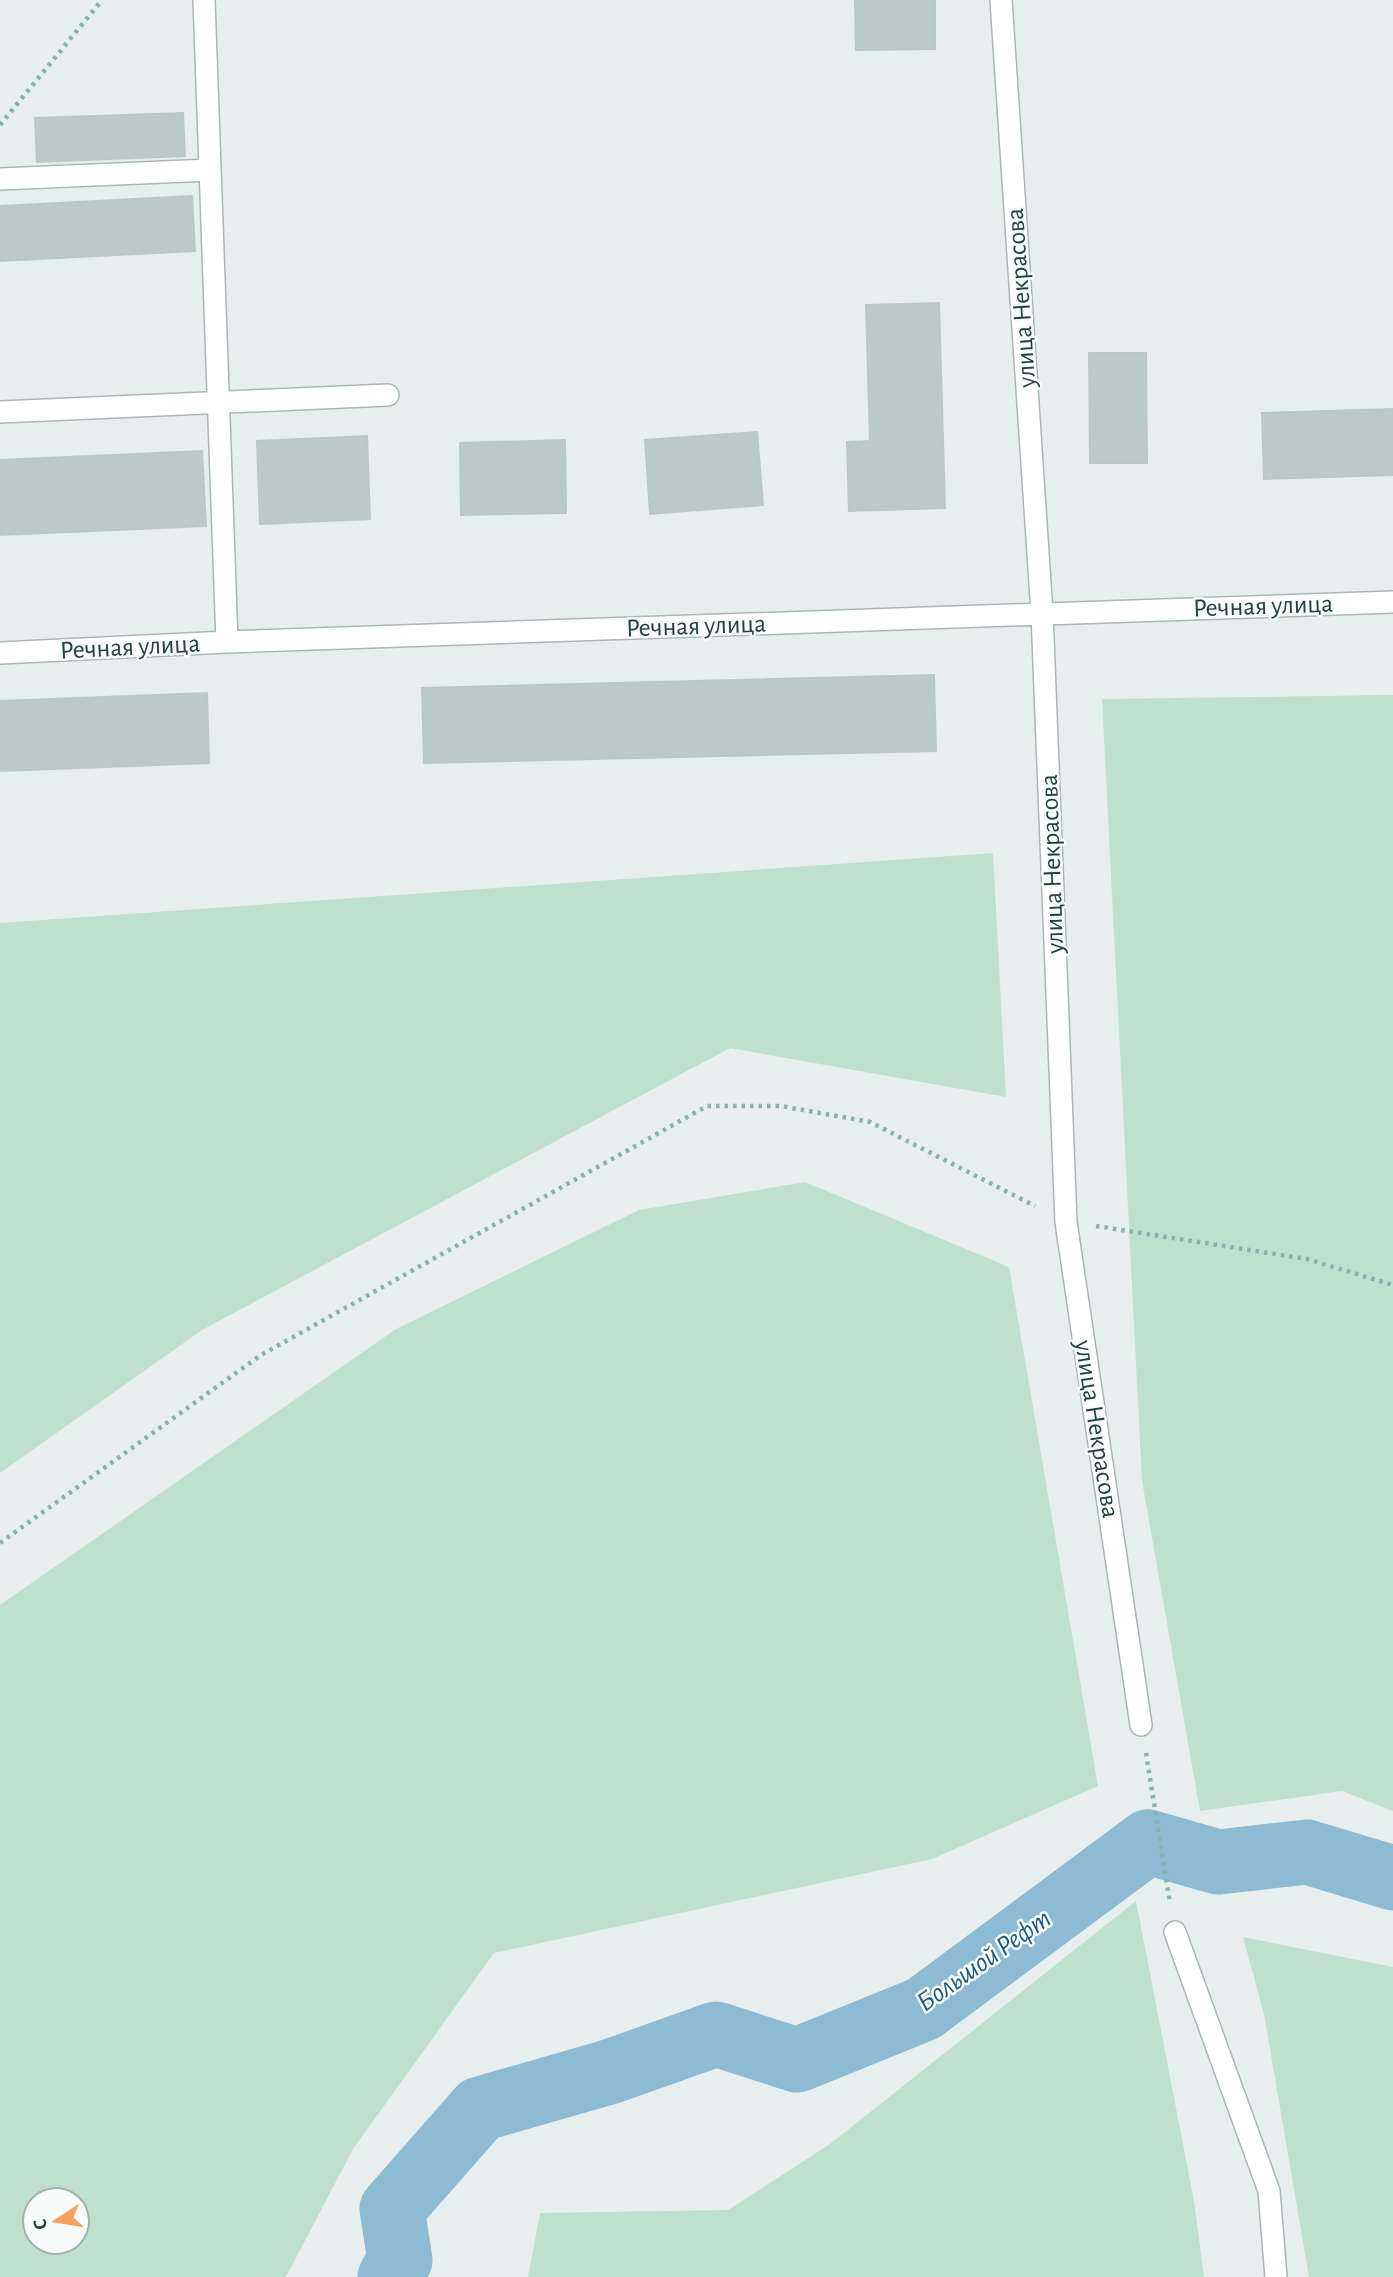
<svg xmlns="http://www.w3.org/2000/svg" width="1393" height="2277" font-family="'Alegreya Sans',sans-serif">
<style>
.green{fill:#bfe0ce;fill-rule:evenodd}
.lines{fill:none;stroke-linecap:round;stroke-linejoin:round}
.river{stroke:#8ebbd4;stroke-width:65}
.building{fill:#bbcac6;stroke:#b8c9c5;stroke-width:2}
.minor-casing{stroke:#a8b8b6;stroke-width:24}
.path{stroke:#86b3ae;stroke-width:4.5;stroke-dasharray:3.5 5;stroke-linecap:butt}
.minor{stroke:#fff;stroke-width:21}
.labels{text-anchor:middle;dominant-baseline:central;stroke-width:5;stroke-linejoin:round;paint-order:stroke}
.street-label{font-size:26px;fill:#244240;stroke:#f7fbfa}
.water-label{font-size:28px;font-style:italic;fill:#1c5b80;stroke:#f7fbfa}
</style>
<rect width="100%" height="100%" fill="#e6efed"/>
<!-- green -->
<path class="green" d="M1393,695v1116l-51,-20 -142,20 -58,-330 -40,-782z
M993,853l13,244 -276,-49 -528,282 -202,143v-550z
M805,1182l204,85 89,519 -166,73 -438,94 -141,196 -67,128h-286v-672l396,-276 243,-119zM35,2200h42v42h-42z
M1136,1901l58,300 10,76h-676l12,-64 188,-3 102,-66z
M1243,1937l150,30v310h-84l-45,-263z"/>
<g class="lines">
<!-- river -->
<path class="river" d="M390,2277l10,-17 -8,-51 88,-100 129,-37 107,-38 81,26 126,-51 225,-167 70,20 89,-10 86,26"/>
</g>
<!-- building -->
<path class="building" d="M855,0h80v49l-79,1z
M183,113l2,43 -148,6 -2,-44z
M192,196l3,55 -195,10v-55z
M939,303l6,205 -96,3 -2,-69 23,-1 -4,-136z
M1089,353h57l1,110h-57z
M1393,409v66l-129,4 -2,-66z
M757,432l6,73 -113,9 -5,-74z
M367,436l3,83 -110,5 -3,-83z
M565,440l1,73 -105,2 -1,-72z
M202,451l4,75 -206,9v-75z
M934,675l2,76 -512,12 -2,-75z
M207,693l2,70 -209,8v-70z"/>
<g class="lines">
<defs>
<path id="minor" d="M204,0l23,642
M1001,0l41,613 24,609 75,503
M0,179l210,-9
M0,412l388,-17
M0,653l227,-11 1166,-40
M1175,1932l94,259 7,86"/>
</defs>
<!-- minor casing -->
<use href="#minor" class="minor-casing"/>
<!-- path -->
<path class="path" d="M0,125l102,-125
M1096,1226l211,33 86,26
M0,1543l261,-188 446,-249h74l89,16 165,84
M1146,1753l24,150"/>
<!-- minor -->
<use href="#minor" class="minor"/>
</g>
<g class="labels">
<!-- street labels -->
<g class="street-label">
<text transform="translate(1021 298) rotate(-94)">улица Некрасова</text>
<text transform="translate(1263 606) rotate(-2)">Речная улица</text>
<text transform="translate(696 626) rotate(-2)">Речная улица</text>
<text transform="translate(130 647) rotate(-3)">Речная улица</text>
<text transform="translate(1052 864) rotate(-92)">улица Некрасова</text>
<text transform="translate(1097 1429) rotate(81)">улица Некрасова</text>
</g>
<!-- water labels -->
<g class="water-label">
<text transform="translate(984 1961) rotate(-35)">Большой Рефт</text>
</g>
</g>
<!-- north arrow -->
<g transform="translate(56 2221) rotate(258)"><circle r="33" fill="#f7fbfa" stroke="#a3b1b0" stroke-width="2"/>
<path d="M0-5L12 26L0 18L-12 26Z" fill="#f4a15e"/>
<text y="-10" font-size="19" font-weight="bold" text-anchor="middle" fill="#244240">С</text>
</g>
</svg>
